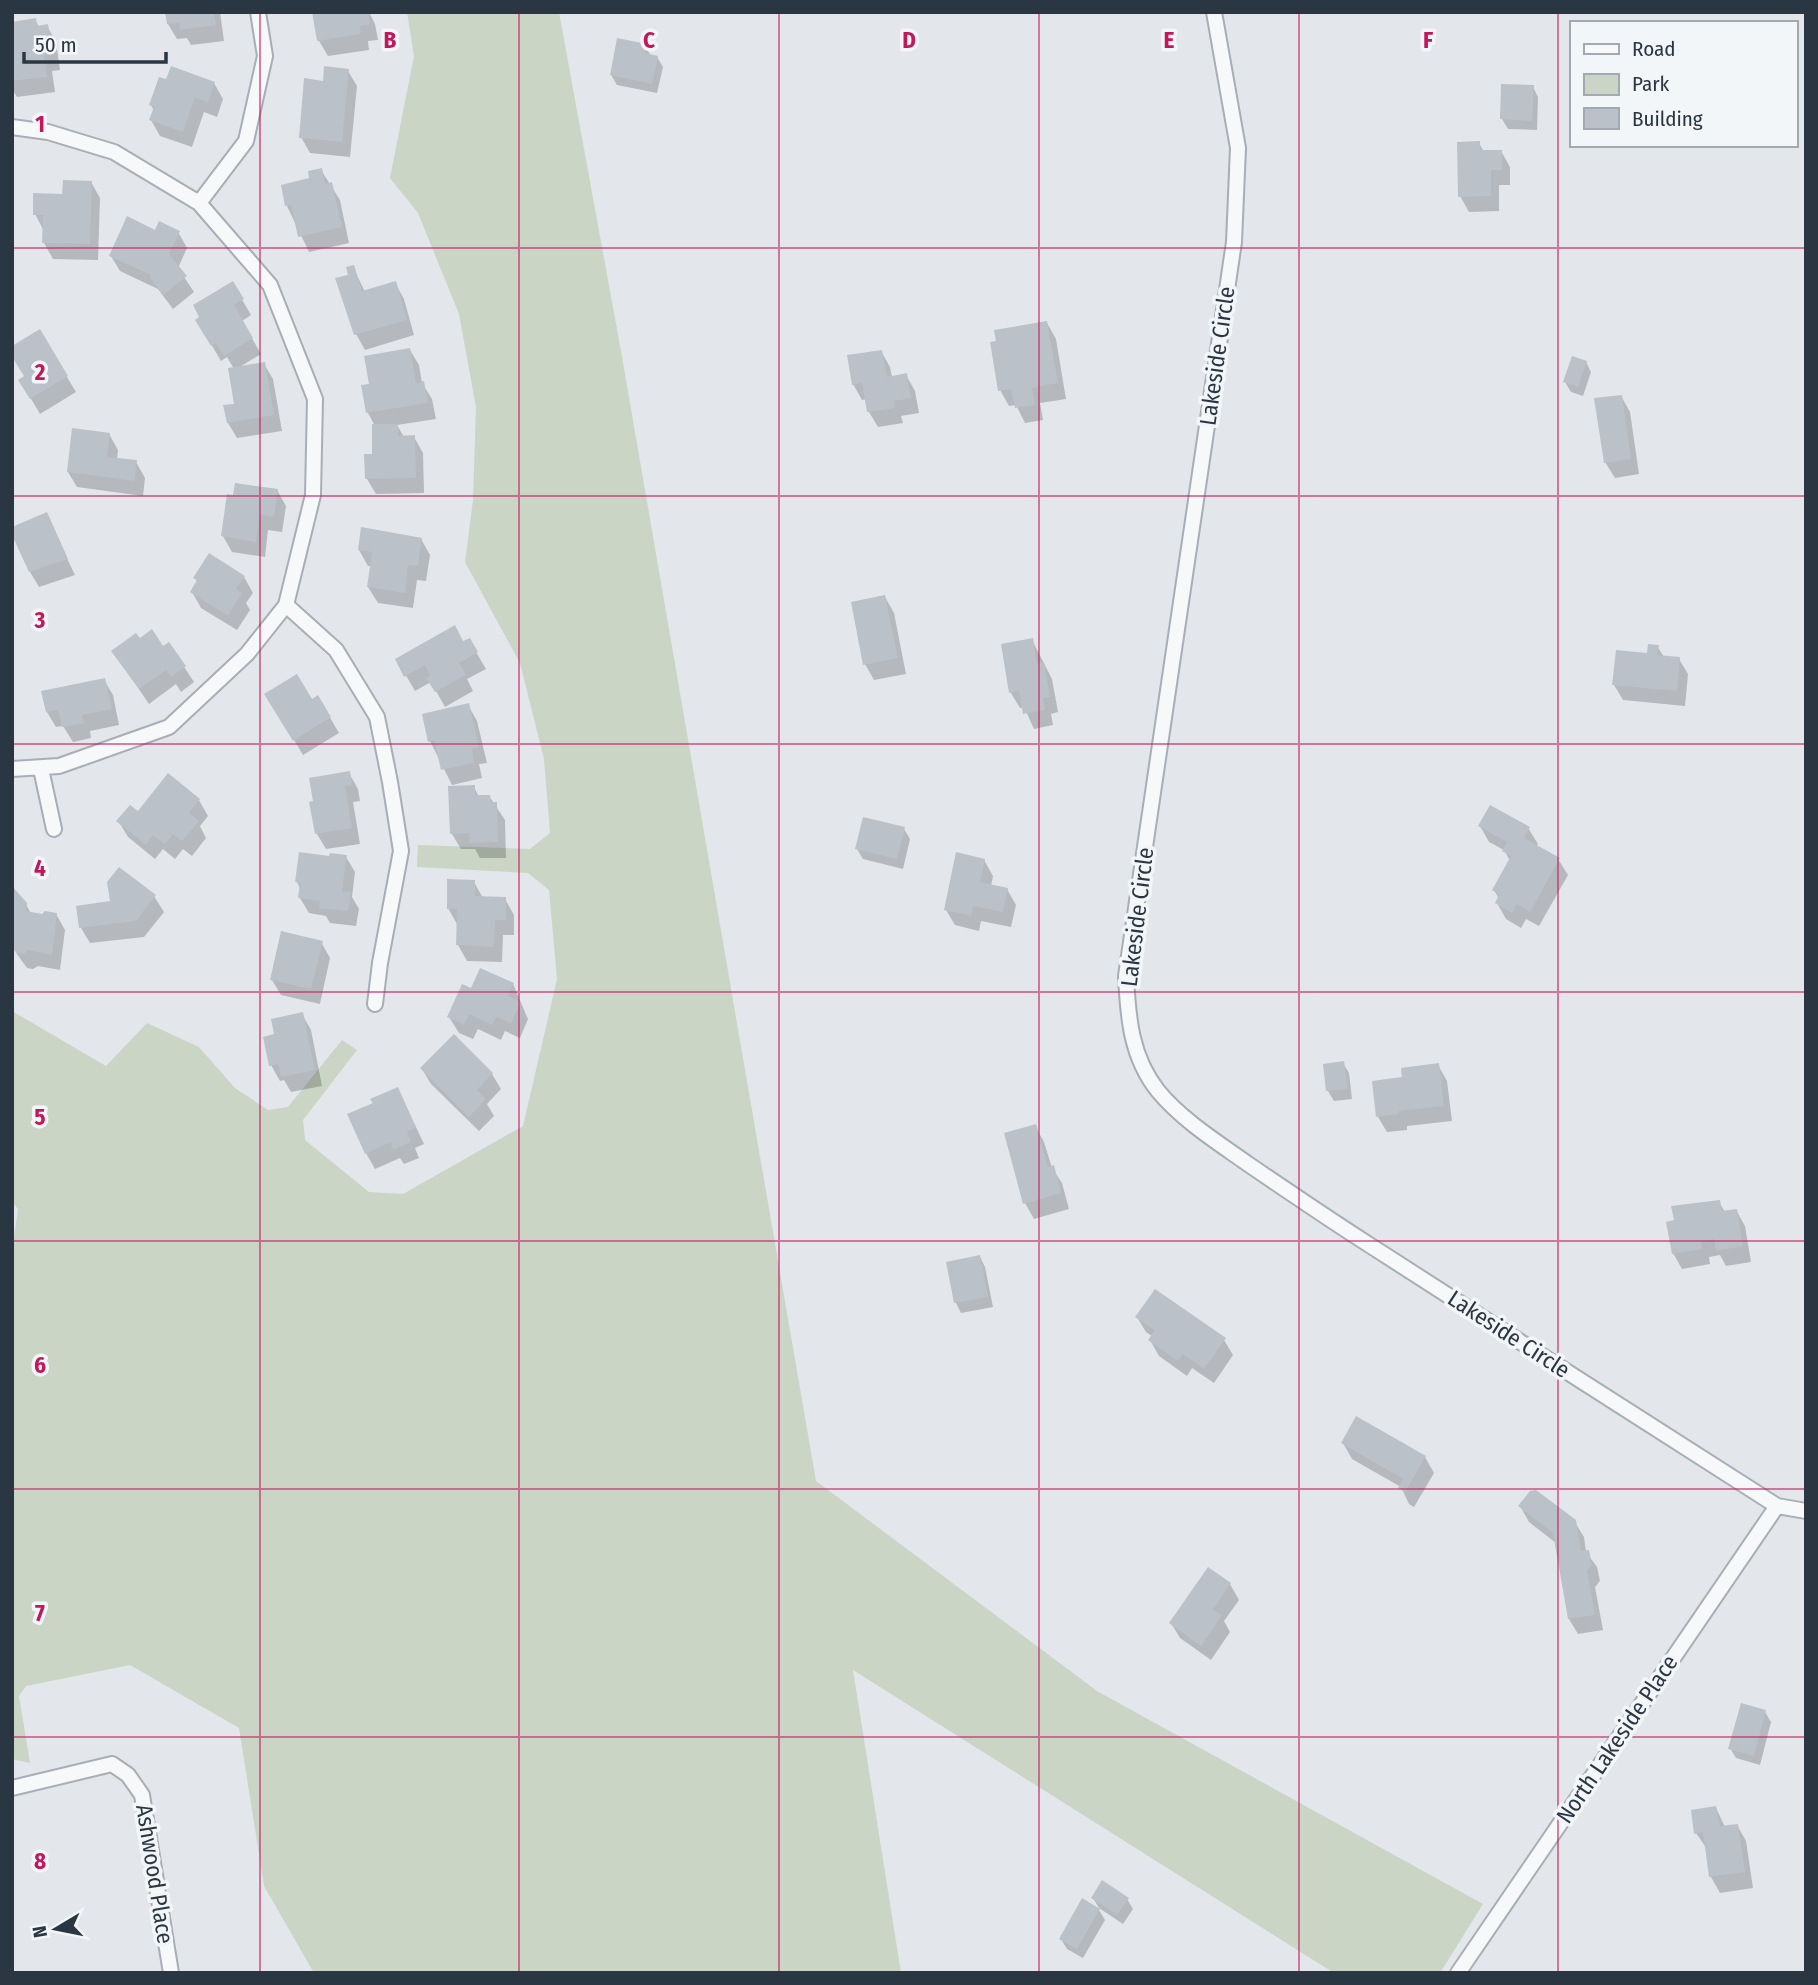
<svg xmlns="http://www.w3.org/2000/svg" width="1818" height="1985" font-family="'Fira Sans Condensed',sans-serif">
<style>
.green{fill:#cad5c5}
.shadow{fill:#0003}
.building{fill:#bbc1c8}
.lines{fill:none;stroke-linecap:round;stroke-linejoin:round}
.minor-casing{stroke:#a8aeb5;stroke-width:18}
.minor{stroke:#f6f8f9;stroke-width:14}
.grid{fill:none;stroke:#c2185b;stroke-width:2;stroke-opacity:0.55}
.labels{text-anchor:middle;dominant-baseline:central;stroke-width:7;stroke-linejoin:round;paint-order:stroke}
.street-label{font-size:23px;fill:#2b3643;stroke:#f3f6f8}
.grid-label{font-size:23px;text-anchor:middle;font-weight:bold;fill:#c2185b;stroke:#f3f6f8;stroke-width:7;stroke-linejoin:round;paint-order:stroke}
</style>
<rect width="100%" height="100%" fill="#e3e7eb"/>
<!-- green -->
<path class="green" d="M407,12h152l62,339 195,1130 281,210 386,213 -43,69h-106l-481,-303 48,303h-587l-50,-87 -25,-158 -109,-63 -104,21 -7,10 11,67 -18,-4v-508l6,-42 -6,-7v-191l94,55 41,-43 52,24 36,41 33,22 20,-3 54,-67 15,10 -54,70 2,20 64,52 34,2 120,-68 34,-147 -8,-89 -21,-17 -111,-6 1,-22 112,4 20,-16 -6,-74 -24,-96 -55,-101 8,-62 3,-93 -17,-93 -41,-101 -28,-35 24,-122z"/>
<!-- shadow -->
<path class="shadow" d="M167,12h53l4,29 -33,4 -4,-7 -10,1 -9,-15z
M314,12h55l6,12 3,16 -10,1 1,9 -41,6 -9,-15z
M35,20l4,7 8,-1 9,16 4,28 -8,1 3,21 -38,5 -5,-8v-66z
M645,46l6,10 6,1 6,10 -6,26 -40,-8 -6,-10z
M348,71l9,15 -7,71 -40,-4 -9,-16 23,-55z
M214,83l9,16 -6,18 -13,-5 -12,35 -32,-11 -9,-16 3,-9 -3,-6z
M1533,87l5,10 -1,33 -29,-1 -6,-10z
M1479,143l5,9 17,-1 9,16v18h-11v26l-30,1 -9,-16z
M321,170l19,30 9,43 -40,9 -22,-46z
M91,182l9,16 -2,62 -45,-1 -9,-16v-12l-9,-17 29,-19z
M156,232h22l9,16 -9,20 16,24 -21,17 -15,-20 -38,-18 -9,-15z
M353,267l12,25 30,-9 9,16 10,36 -49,15 -9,-16 -6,-58z
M233,284l18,31 -9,6 19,33 -23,14 26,-4 9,15 9,52 -45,7 -9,-15 -3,-16 11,-2 -2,-36 -7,-12 -6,4 -24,-41z
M1047,323l9,16 10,60 -26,4 3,17 -18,3 -9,-18 -7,1 -9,-16z
M39,331l37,61 -36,22 -20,-34 6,-3z
M410,350l9,15 3,18 10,16 4,20 -39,6 7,12h10l9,16 1,40 -48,1 -9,-15 7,-23 1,-30 -7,-13 -5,-27 8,-1z
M881,351l9,16 2,10 14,-2 9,16 4,22 -18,3 2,7 -25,4 -9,-15 -2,-13 -5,1 -9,-16z
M1586,362l5,10 -8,24 -12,-4 -6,-10z
M1621,396l9,16 9,62 -24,4 -10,-16z
M109,434l9,16 -1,10 19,2 9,16 -2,18 -66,-9 -9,-15z
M277,490l9,16 -4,26 -14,-2 -3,27 -33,-5 -9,-16z
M46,515l29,60 -36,12 -9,-15z
M421,539l9,16 -4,26 -9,-1 -4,28 -35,-5 -10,-16 3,-21h-3l-9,-16z
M244,577l9,16 -7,10 4,7 -13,20 -36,-22 -9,-16 6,-9 -3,-5z
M885,597l9,16 12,61 -32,6 -9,-16z
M139,640l24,8 6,-4 25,38 -13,10 -5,-8 -27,20 -36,-53z
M469,640l17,29 -19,10 6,12 -28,16 -14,-25 -16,9 -18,-31z
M1032,640l20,39 6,33 -7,2 2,11 -19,4 -10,-22 -4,1 -9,-15z
M1657,646l7,11 15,2 9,15 -3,32 -62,-6 -9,-15z
M104,680l9,15 6,30 -29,6 1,7 -18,4 -10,-16 -7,1 -9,-15z
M318,697l21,36 -36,22 -27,-45 35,-8z
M468,705l9,16 10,42 -8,1 3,14 -30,7 -22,-44z
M349,773l9,16 2,12 -7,1 7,42 -34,5 -9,-15z
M474,787l5,10 10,-1 16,24 1,38h-26l-5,-9h-14l-9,-15z
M199,800l9,16 -8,10 6,12 -14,18 -9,-7 -8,10 -12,-10 -8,10 -27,-22 -9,-15 19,-8z
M1480,826l48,2 10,16 -2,2 22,13 10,16 -29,51 -13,-7 -5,9 -15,-9 -9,-16 2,-4 -5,-9 16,-29 -6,-11 -15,-8z
M904,829l6,10 -7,30 -40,-10 -6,-10z
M346,857l9,15 -3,25 7,12 -3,17 -26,-3 -4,-7 -17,-3 -9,-15 1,-8 -4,-8 34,-24z
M984,860l9,16 -2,10 16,3 9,16 -5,22 -30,-6 -2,10 -24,-6 -9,-15z
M474,882l9,16 22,1 9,16v20h-11l-1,27 -35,-1 -9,-16 -1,-21 -9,-16z
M154,896l10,16 -20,25 -54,6 -9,-15 -3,-20z
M26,904l5,10h25l9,16 -5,40 -22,-4 -5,3 -6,-1 -15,-21z
M321,942l9,16 -10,46 -39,-9 -9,-15z
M513,984l15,35 -8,19 -15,-7 -4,9 -23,-11 -5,10 -14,-6 -10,-16 23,-27z
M302,1014l9,16 11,56 -31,6 -7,-12 -4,1 -9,-16z
M1343,1063l6,10 3,26 -18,2 -6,-10 -3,-26z
M1438,1065l9,16 5,40 -45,5v4l-20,2 -9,-15 26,-38z
M422,1069l70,5 9,15 -14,15 7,12 -15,15 -48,-47z
M398,1089l26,55 -9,4 4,10 -15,6 -4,-6 -25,11 -9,-16 9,-49z
M1035,1126l9,16 8,26 10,15 7,26 -35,10 -9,-16z
M1719,1202l6,10 11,-2 9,16 6,36 -25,4 -6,-11 -11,2 1,7 -28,5 -9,-16z
M980,1257l5,10 8,40 -32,6 -5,-10 -8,-39z
M1137,1317l87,23 9,15 -19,28 -22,-15 -5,8 -28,-20 -9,-16 3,-3 -7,-5z
M1343,1443l82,14 9,16 -20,34 -5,-3 -8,-17 -49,-28z
M1520,1506l54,15 10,16 2,15 11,15 3,14 -5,6 8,43 -25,4 -9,-15 -13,-76 -27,-21z
M1230,1584l9,16 -15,21 6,11 -19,28 -31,-22 -9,-15z
M1765,1712l6,10 -11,43 -24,-7 -6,-10z
M1716,1808l9,19 12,-2 9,16 7,47 -33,5 -9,-16 -4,-28 -11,-16z
M1093,1898l34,1 6,10 -10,15 -24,-16z
M1099,1910l6,10 -22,38 -16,-9 -6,-10z"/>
<!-- building -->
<path class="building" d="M165,12h49l2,13 -36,5 -1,-7 -12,1z
M312,12h56l2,12 -10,2 1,8 -44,7z
M36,18l1,8 11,-2 4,30 -8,2 3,21 -35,4v-59z
M617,38l30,6 -2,9 13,3 -6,28 -42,-9z
M171,66l44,16 -7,20 -13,-4 -12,34 -34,-12 5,-13 -5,-2 10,-28 7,2z
M324,66l25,3 -7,73 -43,-4 5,-60 19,3z
M1501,84l33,1 -2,36 -32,-2z
M1480,141v9h22v20h-11v26l-33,1 -1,-55z
M322,168l3,16 7,-2 10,45 -44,10 -7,-32 -6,1 -4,-21 28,-7 -1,-7z
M63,180l29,1 -2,63 -48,-1 1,-28h-10v-22l29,1z
M127,216l28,14 4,-9 21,10 -11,23 18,22 -24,19 -13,-17 1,-3 -42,-19z
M354,265l8,26 34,-10 11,39 -53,15 -19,-57 13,-3 -2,-8z
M233,281l11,18 -10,6 19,33 -29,18 -8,-13 -5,3 -16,-26 4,-3 -6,-12z
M1047,321l11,62 -26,5 3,17 -20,3 -4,-19 -13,2 -8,-49 6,-1 -2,-11z
M40,329l28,47 -38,23 -12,-19 6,-4 -12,-19v-11z
M410,348l6,35 8,-2 4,22 -62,10 -5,-28 8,-1 -5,-28z
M882,350l5,27 20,-4 4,25 -17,3 1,7 -28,4 -5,-29 -10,2 -5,-30z
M1572,356l15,5 -9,26 -15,-5z
M265,362l9,53 -47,8 -4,-18 11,-1 -6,-36z
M1622,395l9,64 -27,4 -10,-65z
M372,424h26v12l17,-1 1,43 -51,1 -1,-25h8z
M72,428l38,5 -3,24 30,3 -3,21 -67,-9z
M235,483l43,6 -4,28 -14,-2 -4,27 -35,-6 6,-42 6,1z
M47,512l21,47 -39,13 -17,-37v-8z
M361,527l61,11 -4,28 -10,-1 -3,28 -38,-6 5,-35 -14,-2z
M209,553l36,23 -9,13 6,4 -14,23 -38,-24 7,-12 -4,-2z
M885,595l13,63 -35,7 -12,-63z
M455,625l8,16 7,-3 8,14 -19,11 7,12 -31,17 -9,-14 4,-2 -5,-11 -21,12 -9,-18z
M152,629l11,17 6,-4 17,24 -15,11 -5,-7 -27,19 -28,-38 25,-18 4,5z
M1033,638l4,25 7,-1 6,35 -7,1 2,12 -22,4 -4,-23 -10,2 -8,-49z
M1648,644l11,1 -2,10 23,2 -3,34 -65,-6 4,-35 31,3z
M297,674l15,25 6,-4 13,22 -38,24 -29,-47z
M105,678l7,31 -30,6 2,8 -22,4 -4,-17 -12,2 -5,-21z
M469,703l10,44 -7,2 2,14 -33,7 -7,-30 -6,2 -6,-28z
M350,771l2,14 -7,1 7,42 -37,6 -6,-32 4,-1 -4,-23z
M168,773l32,26 -11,14 10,8 -17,20 -9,-7 -8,10 -12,-9 -7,10 -30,-24 14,-16 8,6z
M475,785v10h15l1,7h6l1,40 -28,1 -1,-10 -19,1 -2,-48z
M1490,805l40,22 -6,11 36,20 -30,54 -13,-8 -5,9 -17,-10 4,-8 -7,-5 19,-34 -9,-5 5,-9 -29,-16z
M863,817l42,10 -8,32 -42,-10z
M299,852l30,4 1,-3 17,2 -5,36 9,1 -3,19 -29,-3 1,-7 -22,-3 2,-15 -5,-1z
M956,852l29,7 -5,23 28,6 -5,24 -30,-6 -2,10 -27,-6z
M119,867l37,28 -20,26 -57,7 -3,-22 34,-5 -3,-19z
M447,879l28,1v16l31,1v23h-11l-1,27 -38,-2 1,-36h-10z
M12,886l15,17 -1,8 16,3 3,-3 12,2 -5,42 -24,-5 -4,4 -7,-1 -5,-5z
M281,931l42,10 -12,48 -41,-9z
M480,968l34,15 -6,13 13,6 -10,21 -15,-6 -4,8 -23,-11 -5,11 -17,-8 15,-33 9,4z
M303,1012l12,58 -34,7 -3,-13 -9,2 -6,-29 11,-3 -3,-15z
M454,1034l39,39 -16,17 9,9 -17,18 -49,-49z
M1344,1061l4,28 -22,2 -3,-27z
M1439,1063l5,43 -45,5v3l-23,3 -4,-36 30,-4 -1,-9z
M398,1087l18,41 -9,4 4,10 -18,8 -2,-8 -26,12 -18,-40 26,-11 -3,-4z
M1036,1124l12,43 6,-2 7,28 -38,11 -19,-71z
M1720,1200l2,11 15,-2 6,37 -27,5 -2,-12 -13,3 1,7 -30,5 -6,-32 8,-2 -3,-14z
M980,1255l8,42 -34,6 -8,-41z
M1155,1289l71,49 -22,31 -21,-15 -5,7 -30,-21 7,-10 -20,-13z
M1356,1416l70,40 -21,36 -7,-4 5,-9 -62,-36z
M1536,1490l40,30 5,31 8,-1 3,15 -5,6 8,44 -27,4 -15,-86 -35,-27 12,-15z
M1208,1567l23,16 -18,26 9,6 -21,31 -32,-23z
M1741,1703l25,7 -12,46 -26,-7z
M1716,1806l4,20 18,-2 7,48 -36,5 -6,-45 -9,2 -3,-24z
M1102,1880l27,18 -12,17 -26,-17z
M1082,1898l18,11 -23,40 -18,-10z"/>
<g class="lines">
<defs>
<path id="minor" d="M1214,12l24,136 -4,94 -108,734c2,42 5,81 32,115 24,29 59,51 90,73 41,28 82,56 123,82 135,87 270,173 406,260l29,5
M12,127l36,5 66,20 85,51 71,82 45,114 -2,96 -27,110 -39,49 -78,73 -110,39 -47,3
M199,203l47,-62 19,-85 -7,-44
M286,605l50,45 41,67 13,65 11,69 -21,112 -5,41
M41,769l13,60
M12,1788l100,-24 16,11 14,20 29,178
M1458,1973l319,-467"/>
</defs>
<!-- minor casing -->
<use href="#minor" class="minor-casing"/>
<!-- minor -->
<use href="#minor" class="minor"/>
</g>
<!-- grid -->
<path class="grid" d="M260,12v1961M519,12v1961M779,12v1961M1039,12v1961M1299,12v1961M1558,12v1961M12,248h1794M12,496h1794M12,744h1794M12,992h1794M12,1241h1794M12,1489h1794M12,1737h1794"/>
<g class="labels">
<!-- street labels -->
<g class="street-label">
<text transform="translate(1217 356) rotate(-82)">Lakeside Circle</text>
<text transform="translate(1137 917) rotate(-83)">Lakeside Circle</text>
<text transform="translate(1509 1334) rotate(33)">Lakeside Circle</text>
<text transform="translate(1617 1739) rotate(-56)">North Lakeside Place</text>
<text transform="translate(155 1874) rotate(81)">Ashwood Place</text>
</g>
</g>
<g class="grid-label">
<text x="390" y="48">B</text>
<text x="649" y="48">C</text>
<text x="909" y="48">D</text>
<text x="1169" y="48">E</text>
<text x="1428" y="48">F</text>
<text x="40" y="132">1</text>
<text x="40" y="380">2</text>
<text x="40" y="628">3</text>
<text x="40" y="876">4</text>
<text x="40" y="1125">5</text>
<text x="40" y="1373">6</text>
<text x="40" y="1621">7</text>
<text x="40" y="1869">8</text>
</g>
<!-- border -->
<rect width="1818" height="1985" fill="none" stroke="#2b3643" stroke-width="28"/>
<!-- legend -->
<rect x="1570" y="21" width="228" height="126" fill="#f3f6f8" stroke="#a3a9b0" stroke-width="2"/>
<rect x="1584" y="44" width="35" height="10" fill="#f6f8f9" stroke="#a3a9b0" stroke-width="2"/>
<text x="1632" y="56" font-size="21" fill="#2b3643">Road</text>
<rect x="1584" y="74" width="35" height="21" fill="#cad5c5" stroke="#a3a9b0" stroke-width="2"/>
<text x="1632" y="91" font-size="21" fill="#2b3643">Park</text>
<rect x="1584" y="108" width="35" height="21" fill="#bbc1c8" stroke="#a3a9b0" stroke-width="2"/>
<text x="1632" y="126" font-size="21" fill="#2b3643">Building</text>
<!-- north arrow -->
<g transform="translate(56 1929) rotate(260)" stroke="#f3f6f8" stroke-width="5" paint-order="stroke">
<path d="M0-5L12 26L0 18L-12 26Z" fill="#2b3643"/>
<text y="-10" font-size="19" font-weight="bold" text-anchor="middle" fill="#2b3643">N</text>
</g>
<!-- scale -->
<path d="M24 52v10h142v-10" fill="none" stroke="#2b3643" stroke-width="3.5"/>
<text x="35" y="52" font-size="21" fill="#2b3643" stroke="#f3f6f8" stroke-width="5" paint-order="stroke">50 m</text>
</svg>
